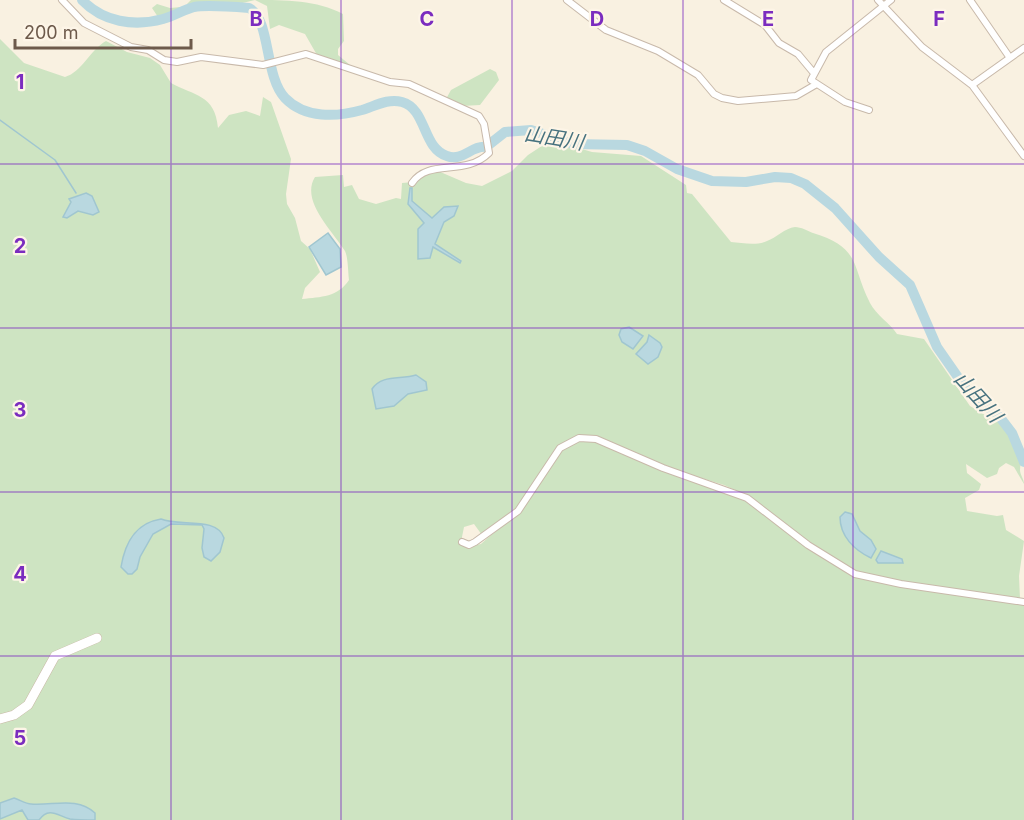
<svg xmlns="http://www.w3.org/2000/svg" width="1024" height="820" font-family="Inter,'Noto Sans JP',sans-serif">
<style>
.green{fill:#cee4c2;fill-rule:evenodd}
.water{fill:#b9d8e0;stroke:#a0c6d0;stroke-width:1.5}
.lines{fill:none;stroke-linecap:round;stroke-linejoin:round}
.stream{stroke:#a0c6d0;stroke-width:1.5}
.river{stroke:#b9d8e0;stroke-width:10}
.street-casing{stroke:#c8b9aa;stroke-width:8}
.secondary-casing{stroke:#c8b8a5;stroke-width:10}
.street{stroke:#fff;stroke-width:6}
.secondary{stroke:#fff;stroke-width:9}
.grid{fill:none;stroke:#7b2cbf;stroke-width:1.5;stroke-opacity:0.55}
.labels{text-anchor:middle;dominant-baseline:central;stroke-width:4.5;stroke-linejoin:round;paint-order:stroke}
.water-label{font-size:20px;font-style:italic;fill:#47727f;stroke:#fdf5e7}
.grid-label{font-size:20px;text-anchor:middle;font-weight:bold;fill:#7b2cbf;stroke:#fdf5e7;stroke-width:4.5;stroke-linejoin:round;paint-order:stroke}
</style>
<rect width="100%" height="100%" fill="#f9f1e1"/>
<!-- green -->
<path class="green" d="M191,0h64l-38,9 -28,-3 -2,-2z
M255,0c30,0 62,0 88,14l1,27 -6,8v6l12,10 -5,1 -28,-11 -12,-21 -26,-9 -9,4 -3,-23z
M157,4l13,4 11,-1 2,2 -25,8 -6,-9z
M0,39l24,24 41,14c17,-5 25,-27 41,-36l21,11 23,6 10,7 11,18c23,13 44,11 47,45l11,-13 17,-4 14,5 3,-19 8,5 20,57 -5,35 1,10 8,14 6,23 9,8 10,23 -15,16 -3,11c19,-2 36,-2 47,-19 -1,-8 -1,-23 -4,-29 -12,-20 -45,-50 -30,-74l28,-2 1,12 8,-2 7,14 17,5 20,-6 5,1 1,-16 12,-1 12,-11h12l28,12 16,3 30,-15 16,-16 23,-15 41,12 49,4 45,29 1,8 5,1 39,48c11,1 26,4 36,-1 9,-3 18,-13 28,-14 6,0 13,4 18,6 49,15 38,33 57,70 6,12 20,20 27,31l27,5 46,67 25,15 9,-1c12,14 18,33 16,50 0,5 4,9 4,14l-10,-17 -8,-4 -7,5 -2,6 -10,4 -21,-14 1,9 14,11 -2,6 -14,8 2,13 30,5 6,-1 3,15 18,11 -5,35 1,23 -107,-15 2,3 76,11 13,4 20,1v217h-1024zM86,193l6,3 7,16 -6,3 -15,-4 -11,7 -4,-1 8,-14 -1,-4zM591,436l14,3 64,29 55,17 24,11 85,64 35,18 -29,-11 -32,-21 -60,-47 -153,-58c-45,-3 -48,42 -74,69 -12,12 -26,22 -39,34l-11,2 -9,-4 3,-15 10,-3 8,11c11,-7 24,-15 34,-24 27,-28 28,-72 75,-75z
M490,69l6,3 3,8 -19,25 -18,1 -16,-7 5,-9z"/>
<!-- water -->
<path class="water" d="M410,188h2v13l20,17 12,-11 14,-1 -4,10 -10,6 -9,22 26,17 -1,2 -27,-16 -3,11 -12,1v-30l6,-6 -16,-19z
M86,193l6,3 7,16 -6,3 -15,-4 -11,7 -4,-1 8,-15 -2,-3z
M328,233l12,16 1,18 -15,8 -17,-28z
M629,327l14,9 -10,13 -11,-7 -3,-7 2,-6z
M649,335l11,8 2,4 -4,10 -10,7 -12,-10 11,-12z
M416,375l10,7 1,8 -19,4 -14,12 -18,3 -4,-20c10,-15 29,-9 44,-14z
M845,512l7,2 8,17 11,9 5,9 -5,9c-17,-8 -31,-22 -31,-41z
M161,519c18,8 56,-3 63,19l-4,14 -9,9 -7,-4 -2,-9 2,-19 -2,-4 -31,-1 -18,10 -13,23 -3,12 -5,5h-4l-7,-7c4,-24 14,-44 40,-48z
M881,551l21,8 1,4h-25l-2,-3z
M14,798c6,2 12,6 17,6 22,2 46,-8 64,9v7c-8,0 -17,0 -25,-1 -12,-3 -21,-13 -31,1h-11l-6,-10 -22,9v-16z"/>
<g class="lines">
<!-- stream -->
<path class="stream" d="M0,120l55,40 21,33"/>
<!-- river -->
<path class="river" d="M82,0c21,22 52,27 81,19 11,-3 20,-9 31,-12 11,-2 42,0 55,1 22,11 15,68 36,90 20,21 52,19 77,12 13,-4 26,-12 40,-8 25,7 20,46 45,54 15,6 25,-11 39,-9l19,-15 26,-2 42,14 54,1 18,6 32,18 35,12 34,1 29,-5 16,1 14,6 30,24 44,49 31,28 27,62 32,46 30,23 13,17 12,29"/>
<defs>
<path id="street" d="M62,0l22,23 47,24 17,3 16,10 13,2 24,-5 62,8 43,-11 84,28 19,2 70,32 5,8 5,29c-24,24 -60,5 -77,30
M567,0l39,30 52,21 40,24 16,19 8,4 16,3 58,-5 19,-11
M724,0l41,25 14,18 19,11 15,18
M878,0l44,47 50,38 52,71
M970,0l40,58
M972,85l52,-37
M869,110l-24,-8 -34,-22 15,-28 65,-52
M462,542l7,3 6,-3 43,-31 42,-63 19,-10 17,1 67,29 84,30 61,47 47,29 46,10 123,18"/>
<path id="secondary" d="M0,719l14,-4 14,-10 27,-49 42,-18"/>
</defs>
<!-- street casing -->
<use href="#street" class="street-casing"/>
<!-- secondary casing -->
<use href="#secondary" class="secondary-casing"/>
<!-- street -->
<use href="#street" class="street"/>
<!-- secondary -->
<use href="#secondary" class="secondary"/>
</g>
<!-- grid -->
<path class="grid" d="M171,0v820M341,0v820M512,0v820M683,0v820M853,0v820M0,164h1024M0,328h1024M0,492h1024M0,656h1024"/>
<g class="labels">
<!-- water labels -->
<g class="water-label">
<text transform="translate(554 138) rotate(9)">山田川</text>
<text transform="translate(978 397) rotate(48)">山田川</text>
</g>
</g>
<g class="grid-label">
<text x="256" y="26">B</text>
<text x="427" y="26">C</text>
<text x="597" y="26">D</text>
<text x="768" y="26">E</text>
<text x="939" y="26">F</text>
<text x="20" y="89">1</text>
<text x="20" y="253">2</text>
<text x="20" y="417">3</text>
<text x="20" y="581">4</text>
<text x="20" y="745">5</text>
</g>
<!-- scale -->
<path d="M15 39v9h176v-9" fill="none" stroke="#6d5a4b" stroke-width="3"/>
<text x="24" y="39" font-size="18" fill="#6d5a4b" stroke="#fdf5e7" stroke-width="4.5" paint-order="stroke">200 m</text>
</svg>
